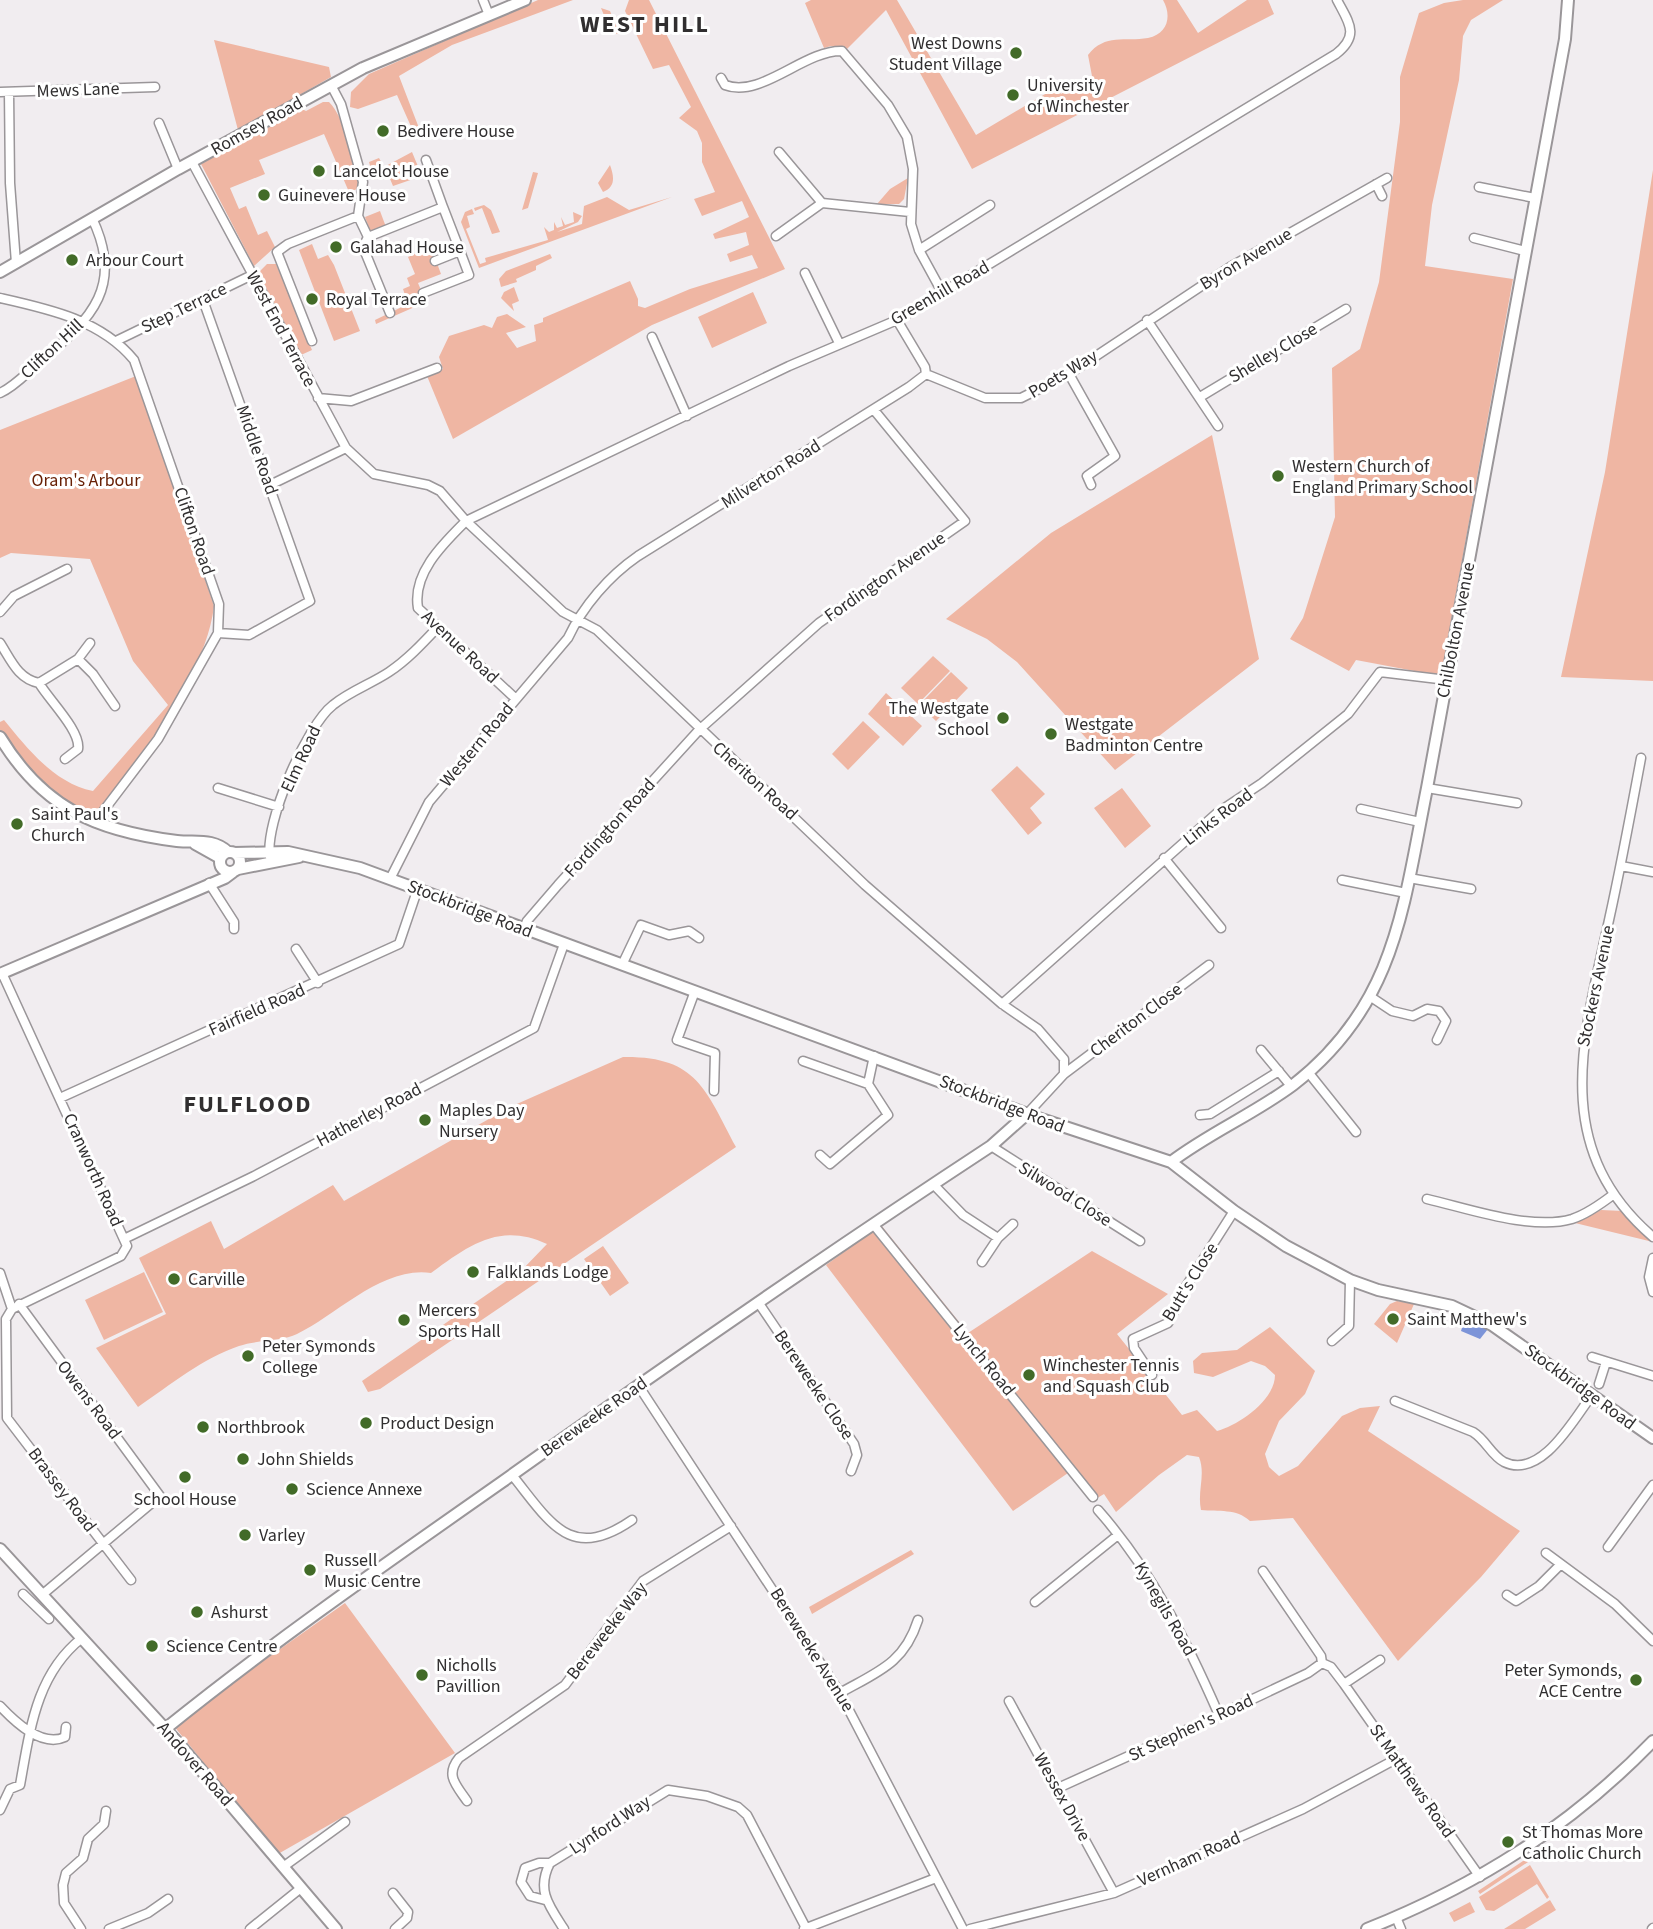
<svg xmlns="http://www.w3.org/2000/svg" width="1653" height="1929" font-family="'Source Sans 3',sans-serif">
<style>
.green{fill:#efb6a3}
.water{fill:#7d94d8}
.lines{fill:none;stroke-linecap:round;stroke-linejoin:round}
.street-casing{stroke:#9a9699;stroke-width:11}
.secondary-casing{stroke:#9a9699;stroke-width:14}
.street{stroke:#fff;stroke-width:8}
.secondary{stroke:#fff;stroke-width:10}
.poi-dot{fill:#426b28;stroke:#fff;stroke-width:2.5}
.labels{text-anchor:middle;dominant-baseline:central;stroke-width:6;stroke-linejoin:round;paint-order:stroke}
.poi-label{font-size:18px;fill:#312f30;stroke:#fff;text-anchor:start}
.street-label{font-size:18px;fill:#312f30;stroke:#fff}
.park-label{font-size:18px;fill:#682106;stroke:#fff}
.district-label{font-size:24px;font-weight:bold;letter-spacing:2px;fill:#312f30;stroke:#fff}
</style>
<rect width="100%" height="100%" fill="#f1edf0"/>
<!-- green -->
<path class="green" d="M538,0h35l-121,45 -53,31 20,52 -6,3 -16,-36 -39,14 -8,-2 1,-15 18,-18z
M629,0h20l136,269 -133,56 -199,114 -26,-63 16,-7 -4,-12 10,-21 35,-11 8,3 5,-11 10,-3 19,13 -20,6 11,15 19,-7 -2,-16 9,-3v-4l87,-37 8,18v7l7,2 45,-19 68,-21 -6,-13 -22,7 -3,-8 22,-9 -3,-13 -31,7 -2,-5 36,-17 -7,-16 -40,15 -8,-17 21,-7 -13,-30v-19l-5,-12 -18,-13 12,-11 -22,-42 -16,4 -28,-58z
M811,0h86l79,135 81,-48 4,7 31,-18 -4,-21c17,-22 37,-13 60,-17 20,-4 24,-22 15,-38h14l21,33 49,-33h21l6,14 -302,155 -86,-159 -41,41 -14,-5 -7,2 -19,-45z
M1463,0h40l-32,20 -8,16 -4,44 -27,125 -7,61 88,13 -72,397 -85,-16 -7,11 -59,-32 13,-21 32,-101 -3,-149 28,-19 19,-67 21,-160v-45l19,-64 25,-10z
M601,8l9,3 9,22 -7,2z
M214,40l115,27 2,10 -93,53z
M323,102h6c16,16 28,63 31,86l-11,4 -25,-58 -65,26 6,14 -35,14 9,21 7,-3 12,29 9,-4 8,16 -21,19 -53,-102 101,-55 4,2z
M412,152l10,24 -29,10 -5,-12 -14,6 -5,-18 10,-4 5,9z
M610,165c4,11 6,22 -7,27l-5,-9z
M1653,170v511l-92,-4 44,-205z
M533,172l5,1 -10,35 -6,2z
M908,178l-4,21 -5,5h-22l13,-15z
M607,197l22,13 43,-13 -193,71 -18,-46 4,-10 7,-3 2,5 -7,2 3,11 -4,2 14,35 6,-2 -1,-4 63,-18 -4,-13 5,5 5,-2v-8l3,6 6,-2 -2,-9 4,8 9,-3 -1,-10 9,4 -4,6 -21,10 25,-8 2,-18z
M484,205l7,5 9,22 -8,2 -10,-26 -7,3 -1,-3z
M380,211l6,16 -15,6 -6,-16z
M312,244l6,15 10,-4 6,10 26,66 -26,10 -35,-91z
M431,247l10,27 -23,9 8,19 -50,22 -1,-4 33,-16 -5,-15 7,-3 -3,-8 8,-4 -7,-17z
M550,254l2,4 -16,8v4l-20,9 1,3 -16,5 -2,-8 7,-8z
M267,264h9l36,86 -11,5 -43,-82z
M514,287l5,14 -7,3 2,7 -13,-13 3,-6z
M753,292l14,31 -55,25 -14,-31z
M136,376l78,230c-8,70 -76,155 -119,210l-41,-19 -24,-25 -30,-42v-8l4,-2c24,29 50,63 89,71l75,-86 -35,-44 -43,-102 -79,-6 -11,5v-128z
M1212,435l47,224 -144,111 -98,-108 -30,-23 -41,-20 105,-86z
M933,656l17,15 -32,33 -17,-16z
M951,672l17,16 -32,33 -17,-16z
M886,693l36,33 -19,20 -35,-32z
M863,721l17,16 -32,33 -16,-16z
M1017,766l28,28 -15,14 12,15 -14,12 -37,-45z
M1122,788l29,38 -26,22 -31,-40z
M623,1057c74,-1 82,32 113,90l-356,242 -12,3 -6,-11 159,-110 26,-27c-47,-22 -78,1 -116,29 -49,-7 -94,42 -134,61 -14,7 -41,6 -58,12 -36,12 -69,39 -101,61l-42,-59 70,-34 -27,-56 72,-37 13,28 109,-64 11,16 166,-94z
M1601,1210l22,1 30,31 -78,-19z
M881,1225l87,108 124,-82 76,43 -51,40 65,81 15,-5 20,21c22,-6 58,-31 58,-56l-10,-9 -14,-5 -38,16 -19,-4 -1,-12 9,-8 35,-3 33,-23 45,44 -10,23 -26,27 -14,33 4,13 10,9 19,-10 44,-50 18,-8 20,-2 -12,25 152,100 -39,46 -83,84 -105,-143 -43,3c-14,-13 -31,-9 -49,-11 -4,-19 5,-35 -2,-53l-12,-2 -28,20 -43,37 -12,-18 -10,6 -26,-27 -55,38 -187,-246z
M603,1246l26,37 -19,13 -26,-37z
M144,1272l19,40 -59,28 -19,-40z
M1397,1301l17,3 -17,39 -23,-19 16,-20z
M911,1550l3,4 -102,60 -3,-7z
M345,1603l110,150 -177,101 -105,-129z
M1544,1847l2,3 -66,44 -2,-3z
M1530,1865l19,32 -2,2 -10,-15 -43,27 -8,-1 -7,-13z
M1550,1900l6,10 -31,19h-21z
M1470,1902l5,10 -21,10 -5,-9z"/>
<!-- water -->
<path class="water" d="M1465,1318l23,11 -8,10 -19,-8z"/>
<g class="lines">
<defs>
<path id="street" d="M483,0l6,15
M721,78l4,7c36,14 79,-35 117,-34l46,54 19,32 6,32 -2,55 8,26 23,42
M331,85l10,19 22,78 -5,34 10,21 -5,10 27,66
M0,92l155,-5
M9,92l1,91 6,80
M159,123l19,46
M779,152l43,51 88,9
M426,160l17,47
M192,162l154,286 28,26 54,11 12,6 26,30 97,91 34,18 268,255 137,119 36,25 26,30v15l-36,39
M1376,184l6,12
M1479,187l56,11
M776,236l46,-33
M368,237l75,-30 17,44 -25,10
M1474,238l51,13
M919,250l71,-45
M805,273l34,70
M423,293l46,-18 -9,-24
M0,298c49,11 101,22 134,62l85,244 -1,29 -60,106 -63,83
M203,300l107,301 -61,34 -31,-2
M897,320l28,47 1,7
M1147,320l71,106
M652,337l35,79
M116,341l136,-66
M312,341l-35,-89 11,-8 70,-28
M926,374l59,24h36l48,-24 161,-107 157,-89
M1069,374l46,82 -28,20 4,9
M0,393c16,-7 28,-22 42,-33 51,-42 82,-75 50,-142
M1200,397l146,-88
M318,398l33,3 86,-33
M270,485l76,-37
M0,612l14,-16 53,-27
M0,643c11,17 18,36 39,40 10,17 42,48 39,66l-13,10
M78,659l15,15 22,32
M39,683l39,-24 12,-16
M516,699l-98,-91c-6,-35 26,-65 48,-87l323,-155 108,-46 439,-266c24,-19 13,-31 1,-54
M1641,758c-10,54 -20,108 -32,162 -25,115 -61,227 44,317
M218,788l61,19
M1427,788l90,15
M1361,809l59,13
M270,857c-6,-33 36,-131 63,-152 17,-14 38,-21 56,-33 18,-12 33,-28 48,-44
M1164,858l57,70
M1621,866l32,6
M1409,878l62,11
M390,879l39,-77 139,-164c15,-32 41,-62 70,-82l271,-169 17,-13
M1342,880l64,13
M209,883l25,39v7
M524,929l3,-8 31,-36 141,-155 120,-107 146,-102 -91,-111
M296,949l22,34
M622,965l19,-40 28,10 20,-4 10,7
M2,973l125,273 -6,10 -109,53
M695,991l-18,49 38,13 -1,38
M1371,997l21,14 21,5 14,-7 12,2 7,10 -9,19
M1002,1004l215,-191 45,-30 86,-69 32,-42 67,8
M1261,1050l30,36
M803,1061l65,23
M1308,1072l48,60
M1064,1074l145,-109
M60,1098l339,-154 19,-56
M1200,1115l10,-1 69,-43
M991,1146l149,95
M820,1155l10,9 58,-49 -20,-31 6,-28
M933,1184l30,31 35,23 15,-14
M1427,1199c40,9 104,32 145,20 15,-5 29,-15 42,-25
M873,1224l220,273
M124,1239l130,-63 280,-148 30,-84
M1653,1258l-4,19 4,15
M982,1262l16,-24
M0,1273l12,36 -6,10 1,99 124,162
M758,1302l96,142 3,11 -6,16
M19,1304l141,192 -117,98
M1332,1341l17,-15 1,-46
M1592,1357l61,19
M1152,1375l-18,-27 -1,-9 35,-16 17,-35 49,-77
M1599,1384l7,-22
M638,1385l202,308 123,236
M1395,1401l78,31c13,8 18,23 31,30 37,18 70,-43 88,-67
M512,1475c38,47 58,88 120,45
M1098,1510c54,61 89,132 121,205
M1608,1547l45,-62
M1546,1553l69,51 38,37
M1263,1571l58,85 1,7 9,4 13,17 136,193
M23,1594l26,25
M1507,1595l9,6 23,-15 21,-21
M1035,1602l83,-67
M1344,1684l36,-24
M840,1693c37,-21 64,-29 78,-73
M1009,1701l105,192
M0,1706c15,16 42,42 65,31l1,-10
M1058,1788l161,-73 89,-42 14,-10
M467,1801c-11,-16 -22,-26 -8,-43l106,-73 78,-104 88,-55
M0,1810l10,-21 10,-4c10,-55 16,-111 62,-147
M283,1867l62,-45
M393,1893l15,19 -1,6 -12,11
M545,1900l-15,-4 -9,-14 4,-14 14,-5h11
M1396,1917l5,12
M81,1929l-17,-26 -1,-18 3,-12 17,-15 5,-19 16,-15 2,-13
M109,1929l39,-16 20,-14
M250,1929l51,-41
M564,1929c-15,-23 -28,-39 -14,-66l118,-73 39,6 31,11 9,8 59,113
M804,1929l132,-51
M970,1929l144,-36 189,-84 93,-50
M1652,1929l1,-1"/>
<path id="secondary" d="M0,272l178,-103 185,-101 162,-68
M0,737c43,71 96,94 177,104 19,2 36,-3 51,11
M195,844l25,14
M220 862a10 10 0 1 1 20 0a10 10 0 1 1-20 0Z
M234,853l54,-1 72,16 684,252 127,42 63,49 52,35 64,34 28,10 74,16 40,19 161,113
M238,869l61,-12
M0,974l225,-96 8,-6
M1171,1162c38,-29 83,-48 122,-77 103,-80 110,-178 134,-297l138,-749 3,-39
M0,1549l179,195 157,185
M165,1729c109,-88 223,-167 337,-247 161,-115 323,-227 489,-336l37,-33
M1367,1929c110,-44 203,-102 286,-188"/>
</defs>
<!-- street casing -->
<use href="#street" class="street-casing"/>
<!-- secondary casing -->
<use href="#secondary" class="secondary-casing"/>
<!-- street -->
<use href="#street" class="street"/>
<!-- secondary -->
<use href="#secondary" class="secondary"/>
</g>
<!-- markers -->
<g class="poi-dot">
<circle cx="1016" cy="53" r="7"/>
<circle cx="1013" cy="95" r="7"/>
<circle cx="383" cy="131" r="7"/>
<circle cx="319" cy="171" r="7"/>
<circle cx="264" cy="195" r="7"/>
<circle cx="336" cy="247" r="7"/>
<circle cx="72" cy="260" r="7"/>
<circle cx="312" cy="299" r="7"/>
<circle cx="1278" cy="476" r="7"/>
<circle cx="1003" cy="718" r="7"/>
<circle cx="1051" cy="734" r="7"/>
<circle cx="17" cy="824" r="7"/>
<circle cx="425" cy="1120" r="7"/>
<circle cx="473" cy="1272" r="7"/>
<circle cx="174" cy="1279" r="7"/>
<circle cx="1393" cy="1319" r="7"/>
<circle cx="404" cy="1320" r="7"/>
<circle cx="248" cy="1356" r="7"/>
<circle cx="1029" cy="1375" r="7"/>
<circle cx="366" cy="1423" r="7"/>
<circle cx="203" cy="1427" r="7"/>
<circle cx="243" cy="1459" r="7"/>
<circle cx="185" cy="1477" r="7"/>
<circle cx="292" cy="1489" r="7"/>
<circle cx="245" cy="1535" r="7"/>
<circle cx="310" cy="1570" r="7"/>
<circle cx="197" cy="1612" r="7"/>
<circle cx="152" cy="1646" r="7"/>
<circle cx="422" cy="1675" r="7"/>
<circle cx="1636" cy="1680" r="7"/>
<circle cx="1508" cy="1842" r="7"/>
</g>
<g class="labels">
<!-- poi labels -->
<g class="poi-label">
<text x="1002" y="43" text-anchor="end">West Downs<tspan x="1002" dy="21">Student Village</tspan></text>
<text x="1027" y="85">University<tspan x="1027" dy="21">of Winchester</tspan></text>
<text x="397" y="131">Bedivere House</text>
<text x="333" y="171">Lancelot House</text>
<text x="278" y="195">Guinevere House</text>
<text x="350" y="247">Galahad House</text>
<text x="86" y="260">Arbour Court</text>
<text x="326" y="299">Royal Terrace</text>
<text x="1292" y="466">Western Church of<tspan x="1292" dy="21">England Primary School</tspan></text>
<text x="989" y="708" text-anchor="end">The Westgate<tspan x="989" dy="21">School</tspan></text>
<text x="1065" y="724">Westgate<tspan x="1065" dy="21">Badminton Centre</tspan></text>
<text x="31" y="814">Saint Paul's<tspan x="31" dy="21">Church</tspan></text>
<text x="439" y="1110">Maples Day<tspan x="439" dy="21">Nursery</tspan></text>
<text x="487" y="1272">Falklands Lodge</text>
<text x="188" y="1279">Carville</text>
<text x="418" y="1310">Mercers<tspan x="418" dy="21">Sports Hall</tspan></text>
<text x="1407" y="1319">Saint Matthew's</text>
<text x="262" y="1346">Peter Symonds<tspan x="262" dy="21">College</tspan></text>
<text x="1043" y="1365">Winchester Tennis<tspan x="1043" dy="21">and Squash Club</tspan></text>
<text x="380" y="1423">Product Design</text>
<text x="217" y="1427">Northbrook</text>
<text x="257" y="1459">John Shields</text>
<text x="306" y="1489">Science Annexe</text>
<text x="185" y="1499" text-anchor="middle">School House</text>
<text x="259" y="1535">Varley</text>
<text x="324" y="1560">Russell<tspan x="324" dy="21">Music Centre</tspan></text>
<text x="211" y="1612">Ashurst</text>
<text x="166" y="1646">Science Centre</text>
<text x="436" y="1665">Nicholls<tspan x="436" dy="21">Pavillion</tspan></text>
<text x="1622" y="1670" text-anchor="end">Peter Symonds,<tspan x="1622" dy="21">ACE Centre</tspan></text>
<text x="1522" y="1832">St Thomas More<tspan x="1522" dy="21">Catholic Church</tspan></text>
</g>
<!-- street labels -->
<g class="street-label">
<text transform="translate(78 90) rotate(-2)">Mews Lane</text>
<text transform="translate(257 126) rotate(-29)">Romsey Road</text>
<text transform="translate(1246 259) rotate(-31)">Byron Avenue</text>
<text transform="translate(940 293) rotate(-30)">Greenhill Road</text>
<text transform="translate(184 308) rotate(-26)">Step Terrace</text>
<text transform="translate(281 329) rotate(62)">West End Terrace</text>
<text transform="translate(52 349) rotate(-43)">Clifton Hill</text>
<text transform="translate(1273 353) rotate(-31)">Shelley Close</text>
<text transform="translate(1063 374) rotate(-31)">Poets Way</text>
<text transform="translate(257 450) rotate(71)">Middle Road</text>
<text transform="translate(771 474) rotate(-32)">Milverton Road</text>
<text transform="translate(194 531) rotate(71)">Clifton Road</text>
<text transform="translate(885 577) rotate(-35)">Fordington Avenue</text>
<text transform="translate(1456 630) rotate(-79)">Chilbolton Avenue</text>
<text transform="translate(460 647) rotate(43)">Avenue Road</text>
<text transform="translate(477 745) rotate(-50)">Western Road</text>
<text transform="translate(301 759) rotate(-65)">Elm Road</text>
<text transform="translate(755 781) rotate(42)">Cheriton Road</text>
<text transform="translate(1218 817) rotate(-37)">Links Road</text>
<text transform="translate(610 828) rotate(-48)">Fordington Road</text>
<text transform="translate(470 909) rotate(21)">Stockbridge Road</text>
<text transform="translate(1596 986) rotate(-78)">Stockers Avenue</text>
<text transform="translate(257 1010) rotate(-24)">Fairfield Road</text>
<text transform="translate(1136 1020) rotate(-37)">Cheriton Close</text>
<text transform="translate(1002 1104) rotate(21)">Stockbridge Road</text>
<text transform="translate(369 1115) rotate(-28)">Hatherley Road</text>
<text transform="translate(93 1170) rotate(66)">Cranworth Road</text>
<text transform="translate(1065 1194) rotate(32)">Silwood Close</text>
<text transform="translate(1190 1282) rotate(-58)">Butt's Close</text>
<text transform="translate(984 1360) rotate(51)">Lynch Road</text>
<text transform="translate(814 1385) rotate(56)">Bereweeke Close</text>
<text transform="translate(1580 1387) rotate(36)">Stockbridge Road</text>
<text transform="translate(89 1400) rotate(53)">Owens Road</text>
<text transform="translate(594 1417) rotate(-35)">Bereweeke Road</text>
<text transform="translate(62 1490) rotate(53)">Brassey Road</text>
<text transform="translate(1165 1609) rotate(60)">Kynegils Road</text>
<text transform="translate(607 1631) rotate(-52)">Bereweeke Way</text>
<text transform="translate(812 1650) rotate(58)">Bereweeke Avenue</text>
<text transform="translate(1191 1728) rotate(-25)">St Stephen's Road</text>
<text transform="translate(195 1764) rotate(49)">Andover Road</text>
<text transform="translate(1412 1781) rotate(55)">St Matthews Road</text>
<text transform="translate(1062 1797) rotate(61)">Wessex Drive</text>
<text transform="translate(610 1825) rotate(-33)">Lynford Way</text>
<text transform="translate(1189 1859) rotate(-24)">Vernham Road</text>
</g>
<!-- park labels -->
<g class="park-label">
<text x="86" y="480">Oram's Arbour</text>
</g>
<!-- district labels -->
<g class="district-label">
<text x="645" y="24">WEST HILL</text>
<text x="248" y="1104">FULFLOOD</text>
</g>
</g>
</svg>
